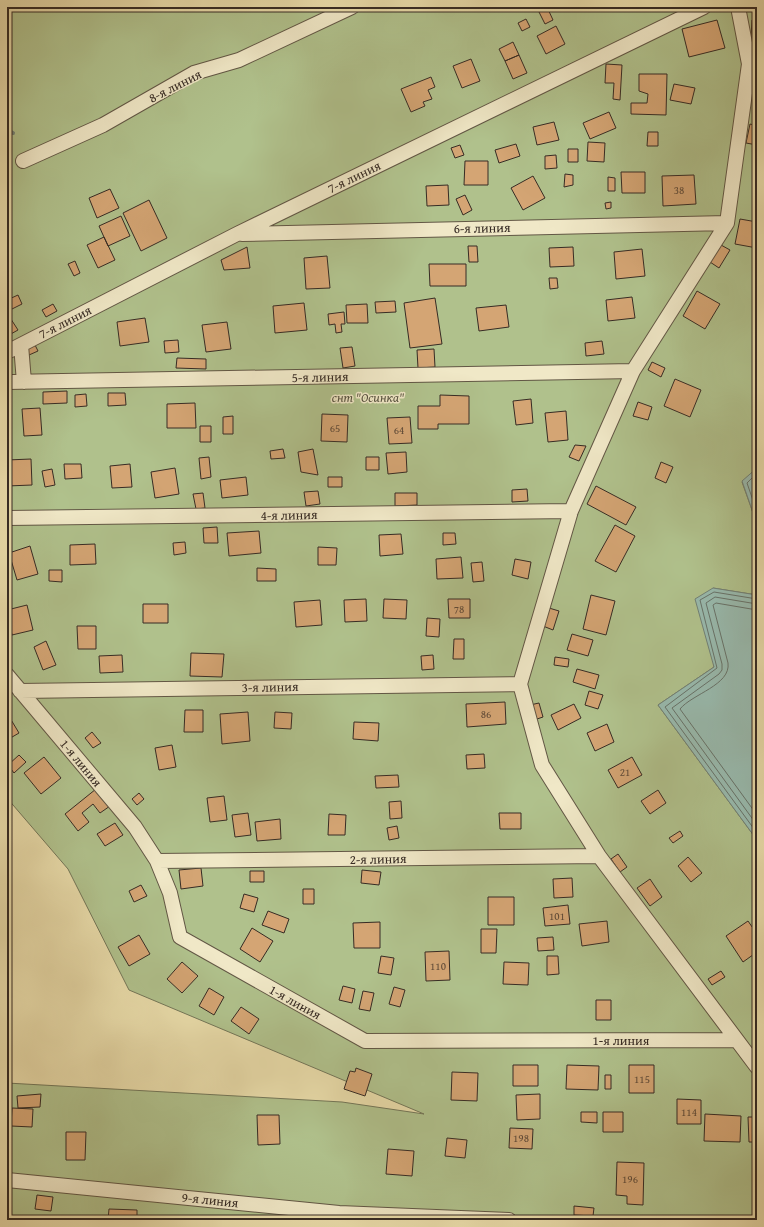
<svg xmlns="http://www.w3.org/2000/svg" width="764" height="1227" font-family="'Gentium Book Plus',serif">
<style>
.green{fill:#b0c18c;stroke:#737658}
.water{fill:#98baae;stroke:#718177}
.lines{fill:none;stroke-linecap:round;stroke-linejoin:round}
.shore{stroke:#677269;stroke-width:1}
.stream{stroke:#718177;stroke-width:4}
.building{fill:#d4a574;stroke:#362b24}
.minor-casing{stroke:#625745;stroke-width:16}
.minor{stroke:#f0e8c7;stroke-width:14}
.labels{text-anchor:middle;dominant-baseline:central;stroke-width:3;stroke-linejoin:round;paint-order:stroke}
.number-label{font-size:11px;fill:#5e4a38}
.street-label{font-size:13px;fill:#362b24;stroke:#f0e8c7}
.park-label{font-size:13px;font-style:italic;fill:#54503e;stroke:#f0e8c7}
</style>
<rect width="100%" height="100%" fill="#e8dba9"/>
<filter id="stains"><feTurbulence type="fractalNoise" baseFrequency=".005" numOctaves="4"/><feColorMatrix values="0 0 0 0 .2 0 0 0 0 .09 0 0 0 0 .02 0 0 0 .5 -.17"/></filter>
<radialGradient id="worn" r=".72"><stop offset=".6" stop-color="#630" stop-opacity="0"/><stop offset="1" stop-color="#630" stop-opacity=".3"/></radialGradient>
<!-- green -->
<path class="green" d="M7,7h750v461l-15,14 15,42v71l-44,-7 1,79 -56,38 99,135v380h-750v-137l335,19 82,12 -295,-124 -61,-121 -61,-71z"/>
<!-- water -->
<path class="water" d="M757,468v56l-15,-43z
M713,588l44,7v245l-99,-135 56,-38 -19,-68z"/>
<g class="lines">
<!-- shore -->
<path class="shore" d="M757,473l-10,10 10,29
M757,599l-43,-7 -14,8 17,68 -52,39 92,126
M757,604l-42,-7 -9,6 16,61v6l-3,4 -47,34 85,117
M757,610l-41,-7 -3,2 15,58c3,22 -36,31 -48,46l77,106"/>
<!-- stream -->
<path class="stream" d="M7,130l6,3"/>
</g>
<!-- building -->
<path class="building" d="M544,7h3l6,13 -8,4 -7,-14z
M526,19l4,8 -8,4 -4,-8z
M717,20l8,28 -36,9 -7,-28z
M752,20h5v18l-6,-1z
M556,26l9,18 -19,10 -9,-18z
M513,42l6,13 -14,6 -6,-12z
M519,55l8,18 -14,6 -8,-18z
M471,59l9,22 -18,7 -9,-22z
M606,64l16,1 -2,35 -7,-1 1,-16h-9z
M639,74h28l-1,41 -35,-1v-11h16l1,-9 -9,-3z
M431,77l4,10 -7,3 4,9 -9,3 2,4 -14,6 -10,-23z
M674,84l21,4 -4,16 -21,-4z
M609,112l7,16 -26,11 -7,-16z
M554,122l5,18 -22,5 -4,-18z
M750,124l7,2v19l-11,-2z
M648,132h10v14h-11z
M588,142l17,1 -1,19 -17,-1z
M516,144l4,12 -21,7 -4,-13z
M460,145l4,10 -9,3 -4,-10z
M568,149h10v13h-10z
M556,155l1,13 -12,1v-13z
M465,161h23v24h-24z
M621,172h24v21h-23z
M565,174l8,1v10l-9,2z
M694,175l2,29 -33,2 -1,-30z
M533,176l12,22 -22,12 -12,-22z
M608,177l7,1v13h-7z
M448,185l1,20 -22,1 -1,-20z
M110,189l9,19 -22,10 -8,-20z
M465,195l7,15 -9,5 -7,-16z
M149,200l18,38 -26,13 -18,-38z
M611,202v6l-5,1 -1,-6z
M121,216l9,20 -22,10 -9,-20z
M740,219l17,3v26l-22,-4z
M104,237l11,23 -17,8 -11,-23z
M721,245l9,5 -11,18 -9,-6z
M468,246h9l1,16h-9z
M247,247l3,21 -26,2 -3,-10z
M573,247l1,19 -24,1 -1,-19z
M642,249l3,27 -29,3 -2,-27z
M327,256l3,32 -24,1 -2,-31z
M75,261l5,12 -6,3 -6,-12z
M429,264h37v22h-36z
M549,278h8l1,10 -8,1z
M697,291l23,13 -15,25 -22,-13z
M18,295l4,9 -12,6 -3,-10z
M632,297l3,21 -27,3 -2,-21z
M435,298l7,46 -32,4 -6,-45z
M395,301l1,11 -20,1 -1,-11z
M304,303l3,27 -32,3 -2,-27z
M53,304l4,7 -11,6 -4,-7z
M367,304l1,19h-21l-1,-18z
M506,305l3,22 -30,4 -3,-23z
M344,312l1,12h-4l1,8 -6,1 -1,-9 -6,1 -1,-11z
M7,313l11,17 -9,5 -2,-3z
M145,318l4,24 -29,4 -3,-24z
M227,322l4,27 -25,3 -4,-27z
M178,340l1,12 -14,1 -1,-12z
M602,341l2,13 -18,2 -1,-13z
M35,345l3,6 -9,4 -3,-5z
M352,347l3,19 -12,2 -3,-20z
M434,349l1,18 -17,1 -1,-18z
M177,358l29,1v10l-30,-1z
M652,362l13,6 -4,9 -13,-7z
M675,379l26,11 -11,27 -26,-11z
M67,391v12l-24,1v-12z
M108,393h17l1,12 -18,1z
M86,394l1,12 -12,1v-12z
M440,395l29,1v28h-31v5h-20v-23h22z
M531,399l2,24 -17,2 -3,-24z
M638,402l14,5 -4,13 -15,-4z
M195,403l1,25h-29v-24z
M40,408l2,27 -18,1 -2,-27z
M566,411l2,29 -20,2 -3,-29z
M322,414l26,1 -1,27 -26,-1z
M233,416v18h-10v-17z
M410,417l2,26 -23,1 -2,-26z
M200,426h11v16h-11z
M575,445l11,1 -7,15 -10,-4z
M283,449l2,9 -14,1 -1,-8z
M313,449l5,26 -17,-3 -3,-20z
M406,452l1,20 -19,2 -2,-21z
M209,457l2,20 -10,2 -2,-21z
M366,457h13v13h-13z
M31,459l1,26 -25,1v-26z
M661,462l12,5 -7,16 -11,-5z
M64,464h17l1,14 -17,1z
M130,464l2,23 -20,1 -2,-22z
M175,468l4,26 -24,4 -4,-26z
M52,469l3,16 -10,2 -3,-16z
M246,477l2,18 -26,3 -2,-18z
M328,477h14v10h-14z
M596,486l40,21 -10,18 -39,-21z
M527,489l1,12 -16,1v-12z
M318,491l2,13 -14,2 -2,-14z
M203,493l2,15 -9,1 -3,-15z
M395,493h22v12l-22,1z
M615,525l20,11 -19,36 -21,-11z
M217,527l1,16h-14l-1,-15z
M259,531l2,22 -32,3 -2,-23z
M443,533h12l1,11 -13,1z
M401,534l2,20 -23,2 -1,-21z
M185,542l1,11 -12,2 -1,-12z
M95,544l1,20 -26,1v-20z
M30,546l8,28 -21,6 -8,-27z
M318,547l19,1 -1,17h-18z
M461,557l2,21 -26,1 -1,-20z
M515,559l16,3 -3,17 -16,-4z
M482,562l2,19 -11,1 -2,-19z
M257,568l19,1v12h-19z
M49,570h13v12l-13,-1z
M591,595l24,6 -9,34 -23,-6z
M366,599l1,22 -22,1 -1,-22z
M384,599l23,1 -1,19 -23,-1z
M448,599h22v19h-21z
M320,600l2,25 -26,2 -2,-25z
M143,604h25v19h-25z
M27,605l6,25 -21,5 -5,-25z
M549,608l10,3 -6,19 -10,-4z
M427,618l13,1 -1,18 -13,-1z
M77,626h19v23h-18z
M572,634l21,6 -5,16 -21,-6z
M454,639h10v20h-11z
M46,641l10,24 -13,5 -9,-23z
M191,653l33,1 -2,23 -32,-1z
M122,655l1,17 -23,1 -1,-17z
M433,655l1,14 -12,1 -1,-14z
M555,657l14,2 -1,8 -14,-2z
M577,669l22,6 -4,14 -22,-7z
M589,691l14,4 -5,14 -13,-4z
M505,702l1,22 -39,3 -1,-23z
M539,703l4,14 -9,3 -4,-15z
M574,704l7,14 -23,12 -7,-15z
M185,710h18v22h-19z
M248,712l2,29 -28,3 -2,-30z
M275,712l17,1 -1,16 -17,-1z
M10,718l9,15 -12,7v-20z
M354,722l25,1 -1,18 -25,-2z
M607,724l7,18 -19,9 -8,-18z
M92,732l9,11 -8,5 -8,-10z
M172,745l4,22 -17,3 -4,-22z
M484,754l1,14 -18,1 -1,-14z
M19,755l7,7 -12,11 -6,-8z
M44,757l17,21 -20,16 -17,-21z
M632,757l10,18 -24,13 -10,-18z
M398,775l1,12 -23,1 -1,-12z
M96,789l14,17 -10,7 -7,-9 -11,9 7,9 -11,9 -13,-17z
M658,790l8,13 -16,11 -9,-13z
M139,793l5,6 -7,6 -5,-6z
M224,796l3,24 -17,2 -3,-24z
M401,801l1,17 -12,1 -1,-17z
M248,813l3,22 -16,2 -3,-22z
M499,813h22v16h-21z
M329,814l17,1 -1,20h-17z
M280,819l1,20 -24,2 -2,-19z
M115,823l8,12 -18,11 -8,-12z
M397,826l2,12 -10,2 -2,-12z
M680,831l3,5 -10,7 -4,-5z
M618,854l9,13 -7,5 -9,-13z
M688,857l14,16 -11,9 -13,-16z
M201,868l2,18 -22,3 -2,-19z
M362,870l19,2 -2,13 -18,-2z
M250,871h14v11h-14z
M572,878l1,19 -19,1 -1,-19z
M650,879l12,18 -12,9 -13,-18z
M141,885l6,11 -13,6 -5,-11z
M303,889h11v15h-11z
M244,894l14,4 -4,14 -14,-4z
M488,897h26v28h-26z
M568,905l2,19 -25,2 -2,-18z
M268,911l21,8 -5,14 -22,-8z
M607,921l2,21 -27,4 -3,-22z
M748,921l9,13v18l-14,10 -17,-26z
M380,922v26h-26l-1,-25z
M252,928l21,13 -13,21 -20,-13z
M481,929h16l-1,24h-15z
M139,935l11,19 -21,12 -11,-19z
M553,937l1,13 -16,1 -1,-13z
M449,951l1,29 -24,1 -1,-29z
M381,956l13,2 -3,17 -13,-2z
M547,956h11l1,18 -12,1z
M182,962l16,14 -16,17 -15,-14z
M504,962l25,1 -1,22 -25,-1z
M721,971l4,6 -13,8 -4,-6z
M343,986l12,3 -3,14 -13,-3z
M394,987l11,3 -5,17 -11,-3z
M209,988l15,9 -10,18 -15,-9z
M363,991l11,2 -4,18 -11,-2z
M596,1000h15v20h-15z
M241,1007l18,12 -10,15 -18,-13z
M513,1065h25v21h-25z
M567,1065l32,1 -1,24 -32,-1z
M629,1065h25v28h-25z
M356,1068l16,6 -7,22 -21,-7 6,-18 5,1z
M452,1072l26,1 -1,28 -26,-1z
M605,1075h6v14h-6z
M41,1094l-1,13 -22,1 -1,-12z
M540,1094v25l-23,1 -1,-25z
M677,1099l24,1v24h-24z
M12,1108l21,1 -1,18 -21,-1z
M581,1112h16v11l-16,-1z
M603,1112h20v20h-20z
M705,1114l36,2 -1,26 -36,-1z
M257,1115h22l1,29 -22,1z
M748,1117h9v25h-8z
M510,1128l23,1 -1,20 -23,-1z
M66,1132h20l-1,28h-19z
M447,1138l20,2 -2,18 -20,-2z
M388,1149l26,2 -2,25 -26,-2z
M617,1162l27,1 -1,42 -16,-1v-8l-11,-1z
M37,1195l16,2 -2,14 -16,-2z
M574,1206l20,2 -1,8 -19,-1z
M109,1209l28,1v10h-29z
M169,1216h32v4h-32z
M220,1219h20v1h-20z"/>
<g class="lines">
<defs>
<path id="minor" d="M738,7l11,57 -22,159 -94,148 -62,140 -51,173 22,81 57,91 158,211
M23,161l80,-36 91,-52 45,-13 113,-53
M242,234l485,-11
M21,345l3,37
M7,352l230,-118 467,-227
M7,382l626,-11
M7,518l564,-7
M7,675l128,152 22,34 13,32 10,44 185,104 370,-1
M20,691l500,-7
M157,861l442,-5
M7,1180l332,33 170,7"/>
</defs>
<!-- minor casing -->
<use href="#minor" class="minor-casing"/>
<!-- minor -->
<use href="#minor" class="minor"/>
</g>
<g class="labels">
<!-- number labels -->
<g class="number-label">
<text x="679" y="190">38</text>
<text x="335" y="428">65</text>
<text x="399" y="430">64</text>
<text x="459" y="609">78</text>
<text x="486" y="714">86</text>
<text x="625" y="772">21</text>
<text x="557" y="916">101</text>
<text x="438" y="966">110</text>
<text x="642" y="1079">115</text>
<text x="689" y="1112">114</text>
<text x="521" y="1138">198</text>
<text x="630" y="1179">196</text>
</g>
<!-- street labels -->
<g class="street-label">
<text transform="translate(175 86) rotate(-27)">8-я линия</text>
<text transform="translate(354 177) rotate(-26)">7-я линия</text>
<text transform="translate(482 228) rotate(-1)">6-я линия</text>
<text transform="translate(65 322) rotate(-27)">7-я линия</text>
<text transform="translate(320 377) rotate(-1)">5-я линия</text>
<text transform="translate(289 515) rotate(-1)">4-я линия</text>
<text transform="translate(270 687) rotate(-1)">3-я линия</text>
<text transform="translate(81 763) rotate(50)">1-я линия</text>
<text transform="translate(378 859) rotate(-1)">2-я линия</text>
<text transform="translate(295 1002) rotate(29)">1-я линия</text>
<text x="621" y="1040">1-я линия</text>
<text transform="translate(210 1200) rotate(6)">9-я линия</text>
</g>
<!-- park labels -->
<g class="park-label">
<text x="368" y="397">снт "Осинка"</text>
</g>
</g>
<!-- margin -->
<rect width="764" height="1227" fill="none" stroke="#e8dba9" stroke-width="24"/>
<rect x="8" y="8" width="748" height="1211" fill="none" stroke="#362b24" stroke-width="2"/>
<rect x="12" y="12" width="740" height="1203" fill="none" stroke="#362b24"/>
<rect width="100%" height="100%" filter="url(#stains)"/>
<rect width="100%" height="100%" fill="url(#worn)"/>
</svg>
